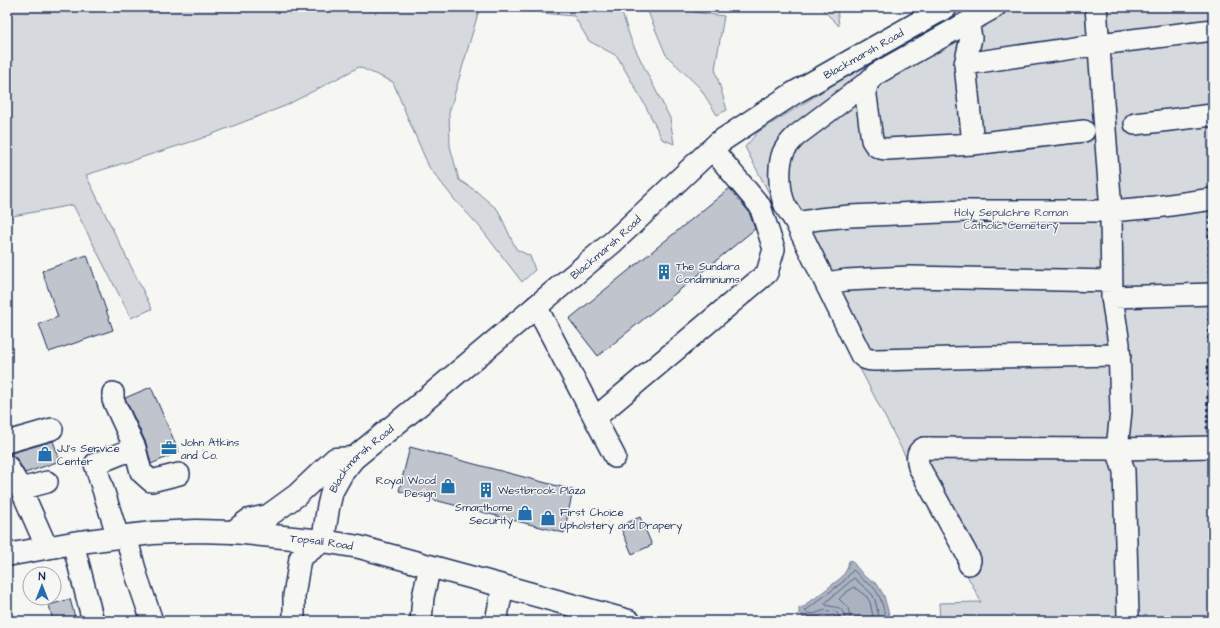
<svg xmlns="http://www.w3.org/2000/svg" width="1220" height="628" font-family="'Architects Daughter',sans-serif">
<style>
.green{fill:#d6d9dd;stroke:#78849e}
.water{fill:#abb2c0;stroke:#717e99}
.lines{fill:none;stroke-linecap:round;stroke-linejoin:round}
.shore{stroke:#556385;stroke-width:1}
.building{fill:#c0c4cd;stroke:#1b2f5e}
.minor-casing{stroke:#1b2f5e;stroke-width:24}
.major-casing{stroke:#1b2f5e;stroke-width:25}
.path{stroke:#1b2f5e;stroke-width:2.5;stroke-dasharray:3 3;stroke-linecap:butt}
.minor{stroke:#f6f6f2;stroke-width:21}
.major{stroke:#f6f6f2;stroke-width:22}
.labels{text-anchor:middle;dominant-baseline:central;stroke-width:3;stroke-linejoin:round;paint-order:stroke}
.street-label{font-size:11px;fill:#1b2f5e;stroke:#f6f6f2}
.park-label{font-size:11px;fill:#405177;stroke:#f6f6f2}
.poi-label{font-size:11px;fill:#1b2f5e;stroke:#f6f6f2;text-anchor:start}
</style>
<rect width="100%" height="100%" fill="#f6f6f2"/>
<filter id="ink" filterUnits="userSpaceOnUse"><feTurbulence type="fractalNoise" baseFrequency=".025" numOctaves="2"/><feDisplacementMap in="SourceGraphic" scale="8" xChannelSelector="R" yChannelSelector="G"/><feConvolveMatrix kernelMatrix="1 2 1 2 8 2 1 2 1" color-interpolation-filters="sRGB"/></filter>
<g filter="url(#ink)">
<!-- green -->
<path class="green" d="M7,7h473l-31,106 1,33 9,34 17,11 22,19 18,39 14,7 5,14 -13,12 -43,-56 -25,-27 -25,-32 -20,-46 -16,-39 -34,-15 -74,39 -88,34 -111,35 66,134 -21,9 -58,-113 -66,12z
M533,7h87l11,33 18,37 21,41 4,26 -12,-5 -17,-34 -28,-49 -28,-15 -15,-25 -32,-3z
M646,7h43l5,5 30,4 -9,53 12,41 -10,5 -17,-27 -34,-33z
M820,7h17l2,19z
M978,7h235v614h-273l-1,-18 42,-1 -236,-455 13,-15 97,-61z"/>
<!-- water -->
<path class="water" d="M851,560l13,16 13,8 3,5 4,7 6,22 -1,3h-51l-3,-2 -1,-4 -7,1 -2,-2 -10,4 -4,-1 -2,1h-6l-1,-4h-3v-6l7,-2 1,-3 7,-4 28,-22 5,-8 2,-8z"/>
<g class="lines">
<!-- shore -->
<path class="shore" d="M840,621l-2,-7 -3,-3 -6,1 -4,-2 -11,4 -7,-1 -2,-2 39,-30 9,-11c3,2 6,6 9,9 4,4 9,5 12,9 6,6 12,25 11,33
M845,621c-2,-17 -7,-12 -19,-16l-1,-2 29,-25 18,16 3,6 5,21
M851,621l-3,-13 -9,-9 5,-5 10,-7 13,10 3,5 4,19"/>
</g>
<!-- building -->
<path class="building" d="M730,188l19,24 6,17 -157,127 -29,-37z
M87,255l26,75 -64,22 -10,-28 19,-7 -16,-46z
M151,387l28,65 -28,12 -5,-21 -21,-45z
M53,441l7,20 -35,12 -8,-14 -4,-3 -5,-2z
M410,447l163,43 -9,43 -165,-42z
M640,517l12,28 -20,9 -12,-28z
M70,599l6,22h-23l-4,-16z"/>
<g class="lines">
<defs>
<path id="minor" d="M995,7l-89,50 -30,17 -7,7 -3,7v8l6,44c4,7 7,9 15,9l86,-5 111,-13
M1096,7l15,204 1,86 7,47 2,67 -4,38 7,22 4,144 -1,6
M968,22l3,16 -6,26 8,80
M965,64l143,-21 105,-13
M869,81l-73,55c-5,5 -10,10 -13,17 -5,13 -4,39 2,52 3,6 8,12 11,18l65,132c5,5 9,5 16,5l114,-3 129,-2
M1135,124l78,-9
M796,223l23,-4 31,-3 115,-5h146l45,-4 57,-8
M826,283l20,-3 63,-3 203,4
M1112,297l101,-3
M536,306l79,151
M113,393v7l22,48 -40,16 23,73
M595,418l172,-145 7,-24 -14,-43 -48,-57
M7,442l45,-13
M135,448l6,24 10,9 28,-7
M7,466l14,23
M47,482l-26,7 26,59
M126,536l11,41 15,44
M73,543l20,78
M969,564l1,-4 -51,-93c-2,-7 -3,-15 5,-19l193,1 96,-2
M294,621v-25l6,-38 23,-17
M421,621l2,-24 7,-31
M496,621l7,-35"/>
<g id="major">
<path d="M233,532l16,-12 19,-4 29,-21 38,-36 19,-1"/>
<path id="s1" d="M323,541l5,-33 4,-17 10,-18 12,-15 65,-53 194,-163 105,-99 76,-50 152,-86"/>
<path id="s2" d="M7,555l66,-12 45,-6 35,-4 43,-2 37,1 90,9 36,6 144,39 126,35"/>
</g>
</defs>
<!-- minor casing -->
<use href="#minor" class="minor-casing"/>
<!-- major casing -->
<use href="#major" class="major-casing"/>
<!-- path -->
<path class="path" d="M1209,216v61
M1207,429l2,-117"/>
<!-- minor -->
<use href="#minor" class="minor"/>
<!-- major -->
<use href="#major" class="major"/>
</g>
</g>
<!-- icons -->
<defs>
<symbol id="building-bare" viewBox="-9 -9 18 18"><path d="M-4-6H4V6H1V3H-1V6H-4ZM-2.5-4.3h1.7v1.8h-1.7ZM.8-4.3h1.7v1.8H.8ZM-2.5-1h1.7V.8h-1.7ZM.8-1h1.7V.8H.8Z" fill="#1f6fb2" stroke="#f6f6f2" stroke-width="2.5" paint-order="stroke"/></symbol>
<symbol id="office-bare" viewBox="-9 -9 18 18"><path d="M-6-3h4V-5.5h4V-3h4V5H-6ZM-1-4.5V-3h2v-1.5ZM-6 0V1H6V0Z" fill="#1f6fb2" stroke="#f6f6f2" stroke-width="2.5" paint-order="stroke"/></symbol>
<symbol id="shop-bare" viewBox="-9 -9 18 18"><path d="M-5-2.5h2.3a2.7 3.5 0 0 1 5.4 0H5L5.5 6h-11ZM-1.5-2.5h3a1.5 2.3 0 0 0-3 0Z" fill="#1f6fb2" stroke="#f6f6f2" stroke-width="2.5" paint-order="stroke"/></symbol>
</defs>
<g fill-rule="evenodd">
<use href="#building-bare" x="653" y="261" width="22" height="22"/>
<use href="#office-bare" x="158" y="437" width="22" height="22"/>
<use href="#shop-bare" x="34" y="443" width="22" height="22"/>
<use href="#shop-bare" x="437" y="475" width="22" height="22"/>
<use href="#building-bare" x="475" y="479" width="22" height="22"/>
<use href="#shop-bare" x="514" y="502" width="22" height="22"/>
<use href="#shop-bare" x="537" y="507" width="22" height="22"/>
</g>
<g class="labels">
<!-- street labels -->
<g class="street-label">
<text stroke="none"><textPath href="#s1" startOffset="743">Blackmarsh Road</textPath></text>
<text stroke="none"><textPath href="#s1" startOffset="419">Blackmarsh Road</textPath></text>
<text stroke="none"><textPath href="#s1" startOffset="95">Blackmarsh Road</textPath></text>
<text stroke="none"><textPath href="#s2" startOffset="317">Topsail Road</textPath></text>
</g>
<!-- park labels -->
<g class="park-label">
<text x="1011" y="212">Holy Sepulchre Roman<tspan x="1011" dy="13">Catholic Cemetery</tspan></text>
</g>
<!-- poi labels -->
<g class="poi-label">
<text x="676" y="266">The Sundara<tspan x="676" dy="13">Condiminiums</tspan></text>
<text x="181" y="442">John Atkins<tspan x="181" dy="13">and Co.</tspan></text>
<text x="57" y="448">JJ's Service<tspan x="57" dy="13">Center</tspan></text>
<text x="436" y="480" text-anchor="end">Royal Wood<tspan x="436" dy="13">Design</tspan></text>
<text x="498" y="490">Westbrook Plaza</text>
<text x="513" y="507" text-anchor="end">Smarthome<tspan x="513" dy="13">Security</tspan></text>
<text x="560" y="512">First Choice<tspan x="560" dy="13">Upholstery and Drapery</tspan></text>
</g>
</g>
<!-- margin -->
<rect width="1220" height="628" fill="none" stroke="#f6f6f2" stroke-width="24"/>
<rect x="12" y="12" width="1196" height="604" fill="none" stroke="#1b2f5e" stroke-width="1.5" filter="url(#ink)"/>
<!-- north arrow -->
<g transform="translate(42 586)"><circle r="19" fill="#f6f6f2" stroke="#9ea6b7"/>
<path d="M0-3L7 15L0 10L-7 15Z" fill="#1f6fb2"/>
<text y="-6" font-size="11" font-weight="bold" text-anchor="middle" fill="#1b2f5e">N</text>
</g>
</svg>
